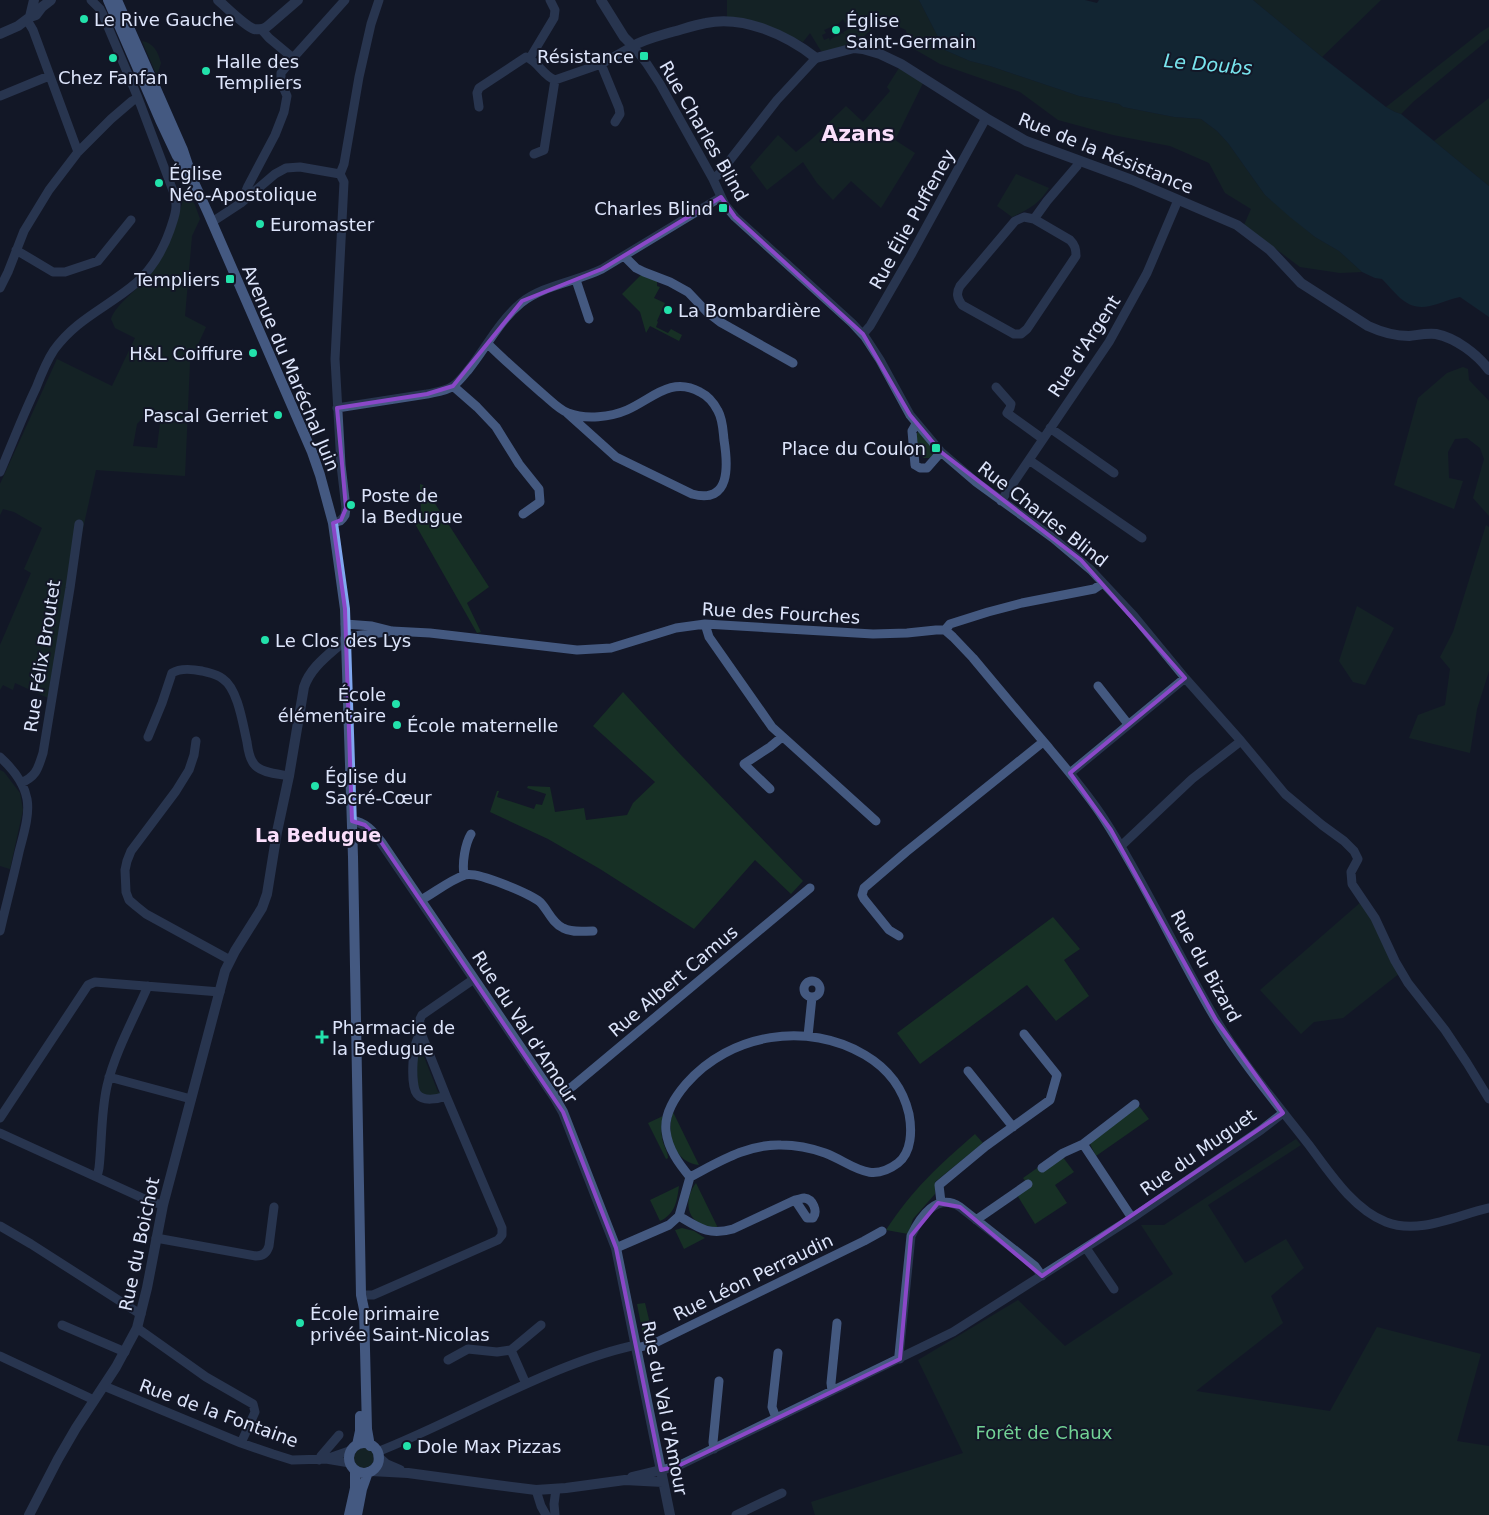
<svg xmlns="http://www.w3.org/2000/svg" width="1489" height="1515" font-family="'DejaVu Sans',sans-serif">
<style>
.green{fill:#173025;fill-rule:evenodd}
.water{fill:#123541}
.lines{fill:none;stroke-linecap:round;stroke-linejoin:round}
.minor{stroke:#445980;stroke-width:9}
.tertiary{stroke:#445980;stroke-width:10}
.secondary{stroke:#80a8ef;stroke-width:10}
.marked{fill:none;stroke:#8a48c8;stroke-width:4;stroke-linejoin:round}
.poi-dot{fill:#22e2ab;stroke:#131727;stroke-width:2}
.labels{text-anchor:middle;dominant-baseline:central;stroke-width:4;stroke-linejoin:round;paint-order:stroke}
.poi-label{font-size:18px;fill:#dde5fb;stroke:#131727;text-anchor:start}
.street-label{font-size:18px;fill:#dde5fb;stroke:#131727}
.park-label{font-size:18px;fill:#72d295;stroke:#131727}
.water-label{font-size:19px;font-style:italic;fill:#78e5ee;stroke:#131727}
.neighbourhood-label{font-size:19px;font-weight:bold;fill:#fadffb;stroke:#131727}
.district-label{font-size:22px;font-weight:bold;fill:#fadffb;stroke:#131727}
</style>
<rect width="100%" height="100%" fill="#131727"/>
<!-- green -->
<path class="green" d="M727,0h192l19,37 -3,5 5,6 30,13 20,5 89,30 40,8 4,3 51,10 27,2 16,12 11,12 37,52 50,42 24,14 23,21 -22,1 -40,-6 -56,-42 7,-16 -26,-16 -16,-30 -39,-17 -57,-11 -55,-15 -38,-28 -80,-28 -31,-18 -3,-16 -18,-8 -22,3 5,5 -18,15 -26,8 -6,-2 -11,-18 -7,9 -46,-20 -30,-5zM843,19l2,4 6,-2 2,6 -10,5 1,2 -2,-1 -5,3v1l-1,-1 -5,3 -1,2 -1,-3 -5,2 -2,-5 4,-2 -2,-3 7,-3v-2l1,2 5,-3 -1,-1 2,1z
M1253,0h128l-59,57z
M1489,27v12l-76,63 -12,12 -6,-2 -9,-5 95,-75z
M142,41c12,2 16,11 19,22l-4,13z
M899,68l24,15 -28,57 20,13 -34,55 -30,-27 -18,19 -16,-17 -14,-21 -36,28 -17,-23 28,-32 18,17 17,-14 33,-32 17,16 27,-31 -3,-4z
M1489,98v88l-55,-45z
M1016,174l33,14c-10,16 -20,21 -37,29l-15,-11z
M186,189l9,16 5,14 -8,17 -7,80 21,11 -16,35 -5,114 -89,-6 -16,72 -32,156 -33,-15 -2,7 -10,-5 -3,5v-45l31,-72 -7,-4 18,-41 -28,-16 -11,-3 -3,6v-31l57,-125 55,27 23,-48 -20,-10 -4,-9c6,-17 29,-30 40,-46 4,-6 7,-14 10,-21 7,-17 24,-42 22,-61zM146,414l15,1 -4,33 -24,-2 4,-22z
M642,274l15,7v5l3,1 -6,11 11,5 -8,18 1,1 -2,5 12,6 3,-4 11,6 -3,6 -29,-15 -4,7 -6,-21 -18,-18z
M1463,367l5,2 1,11 20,21v115l-16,-18 11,-39 -4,-11 -13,-10 -12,1 -7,13 1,26 14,3 -9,28 -60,-24 24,-87 29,-25z
M919,431l18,21 -8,6h-5l-6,-6 -2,-18z
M420,484l3,1 66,102 -22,16 14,29 -4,1 -67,-118 11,-2z
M1486,525l3,2v144l-12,38 -7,44 -61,-15 9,-23 27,-10 5,-36 -10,-12 13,-25z
M1357,606l37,22 -29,57 -12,-3 -14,-21z
M623,692l56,61 124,128 -12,13 -36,-34 -61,69 -94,-60 -52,-30 -58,-27 7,-21h2l-2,6 37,12 2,-5 6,1 4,-11 -19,-6 1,-2 22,1 5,25 29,-4 2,12 41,-5 6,-12 22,-21 -62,-56z
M0,770l4,2 16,21 3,17 -13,59 -10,-3z
M1361,902l8,10 31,61 -57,45 -29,4 -13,12 -41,-44z
M1053,917l27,32 -16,11 25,36 -33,25 -29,-36 -107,79 -23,-31z
M420,1039l5,12 -3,1 16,40 4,-1 -1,3 -12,3 -11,-6 -2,-38z
M1139,1106l10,13 -53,37 -6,-12 7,-9z
M673,1112l26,53c-26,-3 -33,-32 -26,-53z
M663,1116c-2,9 -2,18 0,26 2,6 5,11 5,16l-2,1 -18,-36z
M975,1134l8,9 -48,39v12l-22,25 -5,15 -22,-4c26,-40 53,-65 89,-96z
M1296,1139l5,6 -93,60 37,58 41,-24 18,29 -33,28 12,27 -87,68 134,20 47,-84 104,27 -24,87 32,5v69h-674l-4,-13 152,-49 -45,-93 100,-60 47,46 108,-72 -32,-49h23z
M1062,1156l12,16 -19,13 12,18 -32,21 -18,-29 12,-9 -6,-8 17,-12z
M696,1183l22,45 -1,1c-5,-2 -11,-3 -16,-5 -17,-8 -15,-28 -5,-41z
M679,1186c-2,16 -4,28 -19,35l-10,-21z
M682,1228l12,3 11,7 -21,11 -9,-19z
M645,1303l8,33 -9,1 -1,-2 -6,-31z
M354 1458a10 10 0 1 1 20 0a10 10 0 1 1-20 0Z"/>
<!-- water -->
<path class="water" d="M919,0h166l12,3 2,-3h154l69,57 64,50 9,5 6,2 88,72v131l-29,-20c-11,2 -20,7 -30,9 -24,5 -33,-12 -48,-27l-7,-1 -13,-6 -23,-21 -24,-14 -25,-20 -25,-22 -37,-52 -11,-12 -16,-12 -27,-2 -51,-10 -4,-3 -40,-8 -89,-30 -20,-5 -30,-13 -5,-7 3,-4z"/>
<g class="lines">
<!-- minor -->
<path class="minor" d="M27,20l6,10 45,122
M261,29l8,9 24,20
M530,58l24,-40 1,-8 -5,-10
M601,64l18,44 1,6 -5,8
M0,96l49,-20
M479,107l-2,-14 2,-5 47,-31c12,4 17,19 29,23l46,-16 32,-18 14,18 13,20 53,95 12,26 10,12 117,106 13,14 15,23 30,55 31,37 35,30 77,56 38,32 43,46 51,62 56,63 44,53 37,31 22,16 10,10 4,8 -7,13 1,12 23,34 20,43 13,22 37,47 22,33 22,36
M534,154l10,-4 11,-70
M340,174l4,-10 15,-87 12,-53 8,-24
M713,179l6,-5 58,-74 39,-42
M241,203l7,-17 27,-51 9,-23 3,-16 -6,-14v-9l12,-15 52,-58
M1034,219l36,21c5,5 6,9 6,16l-49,73 -6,5h-7l-52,-29c-5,-7 -6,-12 -2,-19l55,-65 9,-4 10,2 13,-18 30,-35 2,-5
M212,222l29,-19 34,-29 11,-6 14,-1 40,7
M16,250l37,22h12l33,-11 33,-41
M624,256l12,12 8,4 26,10 18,10 19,20 13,10 73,41
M576,280l13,39
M0,288l8,-16 16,-41 25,-41 29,-38 33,-33 21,-18 6,-3
M863,334l7,-8 41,-71 75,-137
M488,344c18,18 37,34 56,51 7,6 16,15 24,18 18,7 43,4 59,-3 25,-11 44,-34 73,-18 8,4 14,11 18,19 5,9 5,20 6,29 4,25 7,65 -32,54l-76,-37 -49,-44
M453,386l24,21 19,20 23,37 20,25 1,13 -17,12
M996,387l15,17 -1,4 -3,5 36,26
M337,408l90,-14c9,-2 19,-3 26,-8 6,-4 11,-11 16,-17 17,-21 30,-48 52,-66 20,-17 57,-22 81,-34l119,-72
M916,424l-4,7 3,34 5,3h7l14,-16
M1050,428l64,45
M1029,460l113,78
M0,472c12,-28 23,-57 36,-84 5,-13 10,-26 18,-38 22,-31 54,-43 82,-67 16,-14 27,-33 34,-53 4,-12 8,-21 5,-34l-37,-98 -35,-83 -3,-6 -9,-9
M1001,501l108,-159 38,-69 31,-73
M333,523l7,-2 3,-3 2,-3 1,-7 -5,-43 -6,-106 9,-177 -4,-8
M345,624l27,2 20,5 38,2 147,17 34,-2 65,-20 29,-4 168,10 34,-1 29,-3h9l5,-6 38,-12 34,-9 72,-14 9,-6
M705,624l4,13 63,90 104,94
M945,630l8,7 20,21c25,30 50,60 76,90 19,23 39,46 55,71 41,63 72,133 111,199 27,45 62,86 94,127 21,28 44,64 77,77 33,13 71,-7 103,-14
M345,637l42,-5
M1098,686l30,38
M148,737l14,-34 10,-30c8,-5 20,-4 30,-2 7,2 15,3 21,8 15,10 20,46 24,63 1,7 2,16 7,22 6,9 25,10 35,12
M196,741l-2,14 -5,15 -13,21 -45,60 -4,10 -2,9 1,22 3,8 7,6 10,8 84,46
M0,757c12,11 24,25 27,42 3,16 -4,37 -8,53 -6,27 -13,53 -19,79
M1070,773l115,-95
M21,783c16,-7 17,-15 22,-30l27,-165 9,-64
M770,789l-26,-25 26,-17 12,-10
M1121,846l71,-67 49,-38
M464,875c-2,-12 1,-31 7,-41
M421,900c13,-7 29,-20 44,-25 12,-4 65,19 75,27 8,8 12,21 23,26 9,5 20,3 30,3
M899,936l-10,-6 -25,-31 -2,-4 2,-7 42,-36 137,-110
M804 989a8 8 0 1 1 16 0a8 8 0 1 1-16 0Z
M421,1034c-9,6 -11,51 -4,60 6,8 21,5 29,2
M808,1036l4,-39
M968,1071l45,56
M109,1077l82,22
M555,1098l18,-12 237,-198
M0,1118l88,-133 7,-3 125,10
M0,1133l149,68 14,4
M1042,1168l21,-15 20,-9
M97,1177l2,-9c3,-27 2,-56 8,-82 8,-34 27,-68 41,-100
M941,1202l-2,-17 47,-39 64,-46 7,-25 -33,-41
M679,1216c20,12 30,20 54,13l62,-29c2,0 7,-2 9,-2 9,1 14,13 9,20h-6l-12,-18
M1132,1218l-49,-74 52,-40
M976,1220l52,-36
M0,1226l31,18 106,68 4,2
M156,1238l100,18c7,0 11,-3 13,-10l5,-39
M616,1248l53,-23 10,-9 11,-39c-11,-13 -22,-28 -24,-46 -2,-18 9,-34 20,-47 44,-51 122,-63 179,-29 22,13 38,33 44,59 3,16 3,38 -11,49 -29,22 -46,0 -73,-10 -14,-5 -29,-8 -44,-8 -34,-1 -62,17 -91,32
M1086,1248l28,41
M361,1295h12l7,-3 118,-52 4,-5v-7l-56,-132 -27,-68 1,-9 2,-4 52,-36
M62,1325l63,27
M137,1328l69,49 47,27 2,8 -14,31
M637,1348l18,-5 209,-102 18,-10
M0,1356l94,44
M900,1359l-1,-4 12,-119c9,-19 26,-44 49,-29l75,59 7,10
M448,1360l20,-11 29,3 14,-2
M526,1384l-15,-34 30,-25
M104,1386l137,57 32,11 19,6 34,-1 24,4
M832,1391l-1,-8 6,-60
M776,1418l-4,-11 6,-54
M714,1449l-1,-7 6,-61
M377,1452c64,-25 125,-60 189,-85 23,-9 46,-17 70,-22
M326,1459l26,-9
M319,1460l2,-4 18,-21
M661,1470l17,-4 275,-134 179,-114 129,-88 22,-17
M536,1490l5,16 5,9
M555,1515l-1,-11 2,-15
M736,1515l46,-22"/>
<!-- tertiary -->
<path class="tertiary" d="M218,0c8,7 27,26 36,29 6,1 11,0 15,-4l29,-25
M601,0l23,37 9,9c12,-7 26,-10 39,-14 11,-3 23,-7 34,-9 37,-8 81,12 110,35l38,-10 9,1 17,5 21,10 85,54 40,23 106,39 105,45 33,25 31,33 67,43c13,6 26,10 41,10 9,-1 17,-3 27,-2 20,4 41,20 53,36
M30,17l4,-17
M0,34l18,-8 12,-9 6,-2 6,-8 9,-7
M352,821c13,1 21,11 29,21l174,256 8,14 53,136 54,267
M378,1457l8,7 14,6
M371,1471l37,2 81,11 47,6 30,-2 59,-8 38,2
M632,1477l29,-7
M29,1515l29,-56 18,-31 40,-61 21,-39 10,-40 16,-83 62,-234 10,-20 27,-43 5,-14 10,-62 12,-56 15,-89c7,-21 26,-33 42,-48"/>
<!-- secondary -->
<path class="secondary" d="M108,0l52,120 17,36 15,22 16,35 104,239 8,23 13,48 12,86 8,248 8,438 3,14 3,120 3,17
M117,0l66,150 5,15
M349 1458a15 15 0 1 1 30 0a15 15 0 1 1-30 0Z
M357,1445l3,-14v-15
M349,1515l6,-27v-18
M357,1515l5,-26 6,-17"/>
</g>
<!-- marked area -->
<path d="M0 0H1489V1515H0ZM721,197l14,20 128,117 47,81 31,37 140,108 104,118 -115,95 41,57 105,190 67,93 -241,163 -82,-69 -22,-4 -27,33 -11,123 -222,107 -17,4 -45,-222 -53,-136 -182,-270 -16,-17 -13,-4 -7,-212 -12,-86 8,-3 5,-12 -9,-100 90,-14 26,-8 69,-85 80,-32z" fill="#131727" fill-opacity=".55" fill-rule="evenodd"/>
<path class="marked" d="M721,197l14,20 128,117 47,81 31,37 140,108 104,118 -115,95 41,57 105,190 67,93 -241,163 -82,-69 -22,-4 -27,33 -11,123 -222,107 -17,4 -45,-222 -53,-136 -182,-270 -16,-17 -13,-4 -7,-212 -12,-86 8,-3 5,-12 -9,-100 90,-14 26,-8 69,-85 80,-32z"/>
<!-- markers -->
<g class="poi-dot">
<circle cx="84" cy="19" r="5"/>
<circle cx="836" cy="30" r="5"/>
<rect x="639" y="51" width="10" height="10" rx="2.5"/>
<circle cx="113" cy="58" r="5"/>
<circle cx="206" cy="71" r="5"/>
<circle cx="159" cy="183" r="5"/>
<rect x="718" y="203" width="10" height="10" rx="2.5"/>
<circle cx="260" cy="224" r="5"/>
<rect x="225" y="274" width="10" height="10" rx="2.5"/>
<circle cx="668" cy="310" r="5"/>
<circle cx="253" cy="353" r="5"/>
<circle cx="278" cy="415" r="5"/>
<rect x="931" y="443" width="10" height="10" rx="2.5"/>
<circle cx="351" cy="505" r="5"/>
<circle cx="265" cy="640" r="5"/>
<circle cx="396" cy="704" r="5"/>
<circle cx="397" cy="725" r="5"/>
<circle cx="315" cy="786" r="5"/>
<path d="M319.5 1029.5h5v5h5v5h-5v5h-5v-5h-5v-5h5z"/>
<circle cx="300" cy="1323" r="5"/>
<circle cx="407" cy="1446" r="5"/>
</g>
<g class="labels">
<!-- poi labels -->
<g class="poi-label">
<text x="94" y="19">Le Rive Gauche</text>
<text x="846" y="20">Église<tspan x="846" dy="21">Saint-Germain</tspan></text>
<text x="634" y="56" text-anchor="end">Résistance</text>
<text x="216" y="61">Halle des<tspan x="216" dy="21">Templiers</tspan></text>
<text x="113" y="77" text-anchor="middle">Chez Fanfan</text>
<text x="169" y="173">Église<tspan x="169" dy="21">Néo-Apostolique</tspan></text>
<text x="713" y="208" text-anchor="end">Charles Blind</text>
<text x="270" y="224">Euromaster</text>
<text x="220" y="279" text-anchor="end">Templiers</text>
<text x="678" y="310">La Bombardière</text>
<text x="243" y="353" text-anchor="end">H&amp;L Coiffure</text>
<text x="268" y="415" text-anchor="end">Pascal Gerriet</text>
<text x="926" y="448" text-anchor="end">Place du Coulon</text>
<text x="361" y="495">Poste de<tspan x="361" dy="21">la Bedugue</tspan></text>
<text x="275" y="640">Le Clos des Lys</text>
<text x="386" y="694" text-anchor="end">École<tspan x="386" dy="21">élémentaire</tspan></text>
<text x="407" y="725">École maternelle</text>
<text x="325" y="776">Église du<tspan x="325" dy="21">Sacré-Cœur</tspan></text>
<text x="332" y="1027">Pharmacie de<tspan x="332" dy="21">la Bedugue</tspan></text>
<text x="310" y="1313">École primaire<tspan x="310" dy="21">privée Saint-Nicolas</tspan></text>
<text x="417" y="1446">Dole Max Pizzas</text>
</g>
<!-- street labels -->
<g class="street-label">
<text transform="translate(704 131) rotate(60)">Rue Charles Blind</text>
<text transform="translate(1106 153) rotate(22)">Rue de la Résistance</text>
<text transform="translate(912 219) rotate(-61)">Rue Élie Puffeney</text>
<text transform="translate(1084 346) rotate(-57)">Rue d'Argent</text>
<text transform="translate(291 368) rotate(67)">Avenue du Maréchal Juin</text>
<text transform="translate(1043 514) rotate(38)">Rue Charles Blind</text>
<text transform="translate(781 613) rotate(3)">Rue des Fourches</text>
<text transform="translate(42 656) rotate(-81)">Rue Félix Broutet</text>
<text transform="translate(1206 966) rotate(61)">Rue du Bizard</text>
<text transform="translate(673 981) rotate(-40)">Rue Albert Camus</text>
<text transform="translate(525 1027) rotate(57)">Rue du Val d'Amour</text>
<text transform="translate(1198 1152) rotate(-35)">Rue du Muguet</text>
<text transform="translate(139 1244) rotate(-78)">Rue du Boichot</text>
<text transform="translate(753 1277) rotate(-26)">Rue Léon Perraudin</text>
<text transform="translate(665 1408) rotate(79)">Rue du Val d'Amour</text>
<text transform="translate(219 1413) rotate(20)">Rue de la Fontaine</text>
</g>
<!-- park labels -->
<g class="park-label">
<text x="1044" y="1432">Forêt de Chaux</text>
</g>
<!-- water labels -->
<g class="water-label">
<text transform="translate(1208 64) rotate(5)">Le Doubs</text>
</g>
<!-- neighbourhood labels -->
<g class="neighbourhood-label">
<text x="318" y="835">La Bedugue</text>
</g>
<!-- district labels -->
<g class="district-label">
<text x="858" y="133">Azans</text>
</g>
</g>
</svg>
